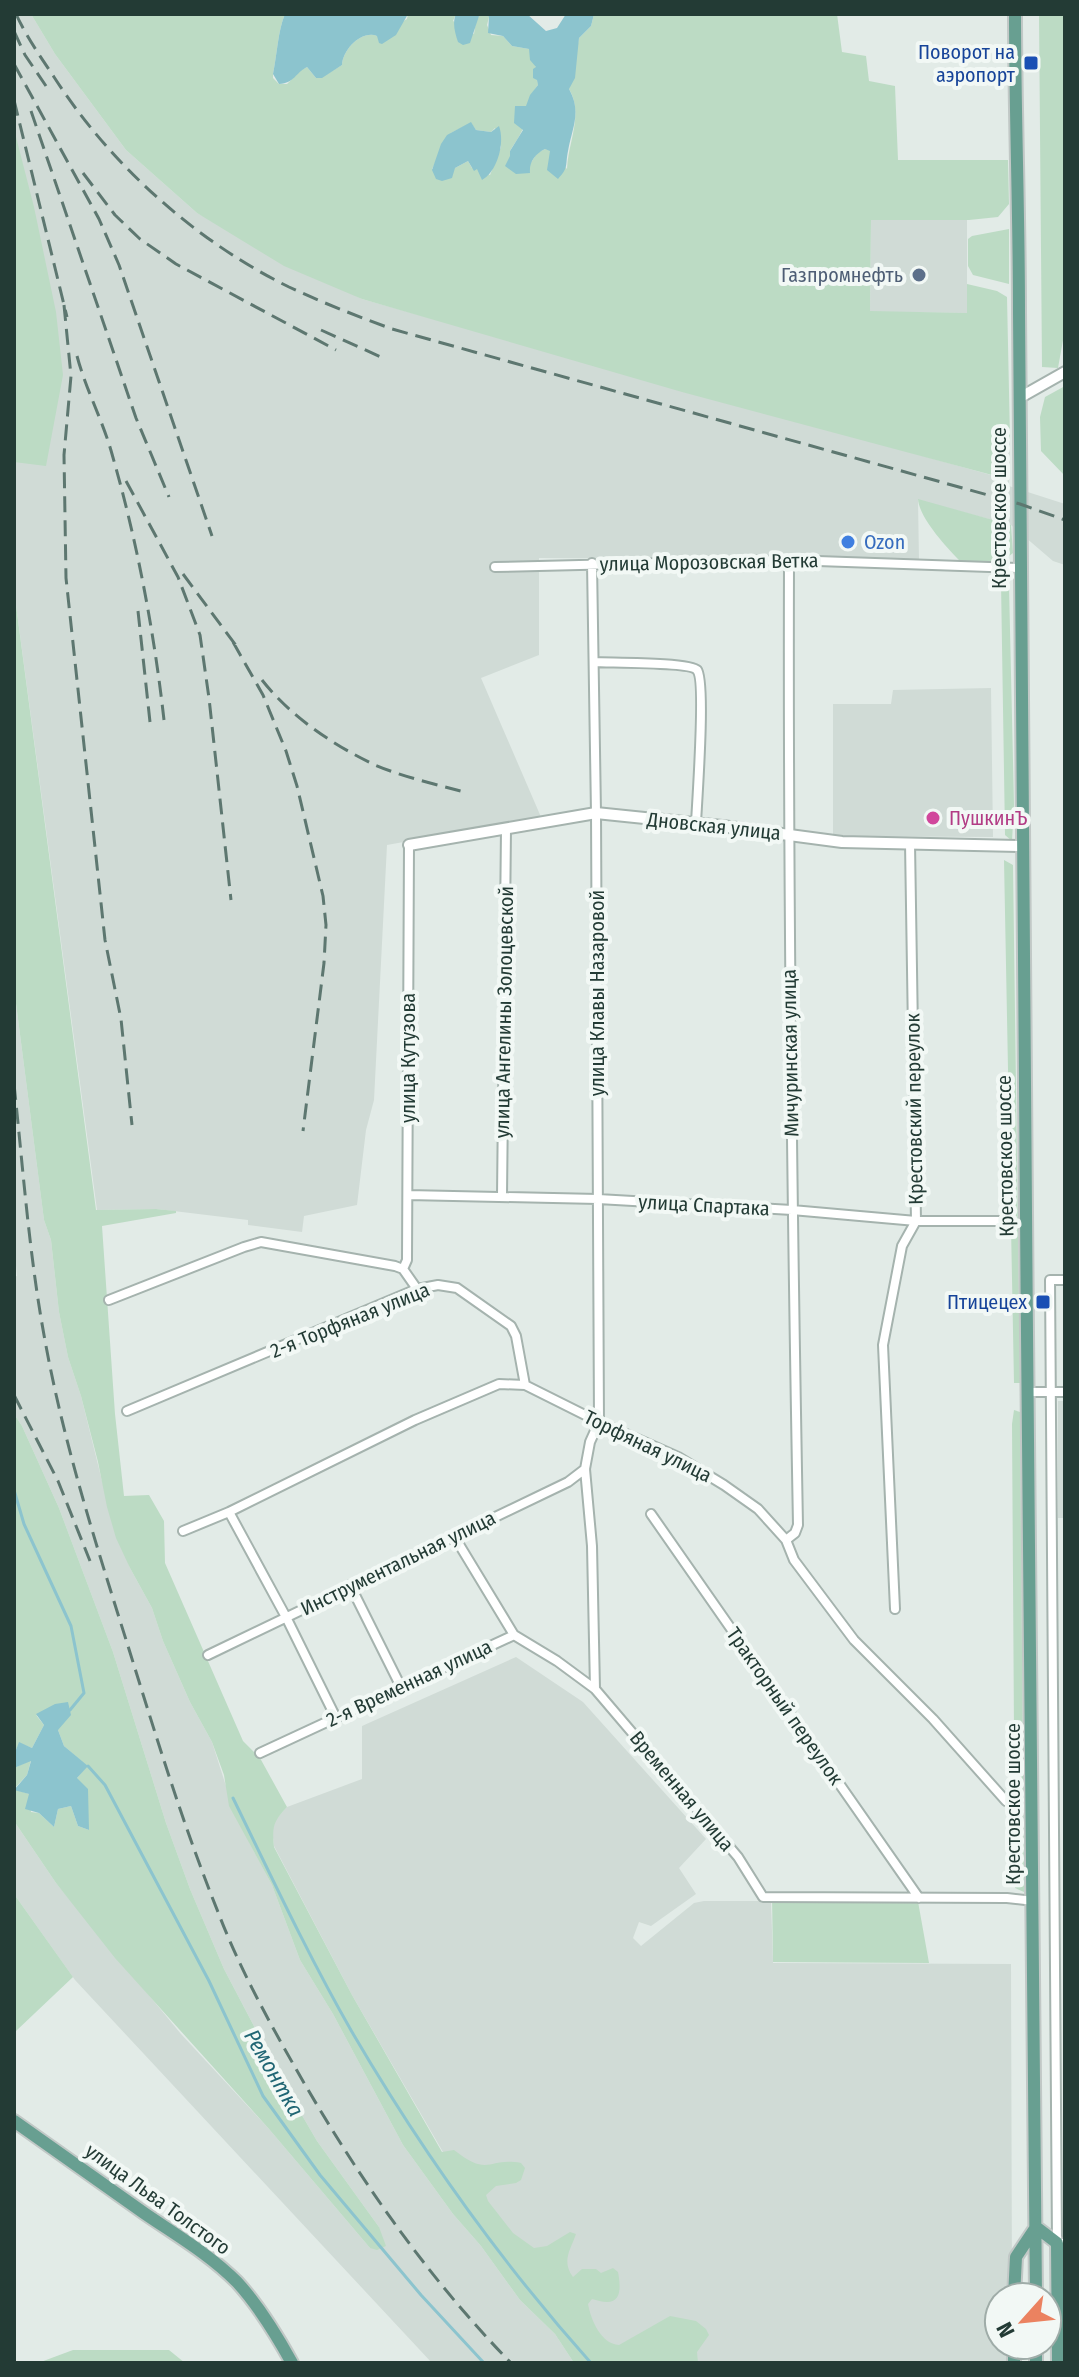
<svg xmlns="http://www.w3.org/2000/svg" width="1079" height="2377" font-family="'Fira Sans Condensed',sans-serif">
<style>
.built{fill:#d0dbd6}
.green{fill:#bcdbc4;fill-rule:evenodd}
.water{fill:#8cc4ce}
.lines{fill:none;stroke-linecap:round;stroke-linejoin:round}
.stream{stroke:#8cc4ce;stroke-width:3}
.minor-casing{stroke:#a5b3ae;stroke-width:12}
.tertiary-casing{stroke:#a5b3ae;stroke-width:14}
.primary-casing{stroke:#c1c8c6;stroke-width:16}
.minor{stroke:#fff;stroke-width:8}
.tertiary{stroke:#fff;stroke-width:10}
.primary{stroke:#689f91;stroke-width:12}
.rail{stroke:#5d7770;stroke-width:3;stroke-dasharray:16 8;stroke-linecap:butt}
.transit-dot{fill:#1a4fb4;stroke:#f2f8f5;stroke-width:3}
.service-dot{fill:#5c6f8a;stroke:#f2f8f5;stroke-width:3}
.shop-dot{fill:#3f7fe0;stroke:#f2f8f5;stroke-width:3}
.hotel-dot{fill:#d1479c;stroke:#f2f8f5;stroke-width:3}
.labels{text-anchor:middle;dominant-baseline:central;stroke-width:8;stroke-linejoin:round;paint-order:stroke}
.transit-label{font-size:20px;fill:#164399;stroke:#f2f8f5;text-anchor:end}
.service-label{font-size:20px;fill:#4e5e75;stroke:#f2f8f5;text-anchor:end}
.street-label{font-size:20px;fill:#233b35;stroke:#f2f8f5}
.shop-label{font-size:20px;fill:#366cbe;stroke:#f2f8f5;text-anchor:start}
.hotel-label{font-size:20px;fill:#b23c85;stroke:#f2f8f5;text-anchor:start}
.water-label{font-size:22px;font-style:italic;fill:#206674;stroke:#f2f8f5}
</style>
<rect width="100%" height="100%" fill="#e2ebe7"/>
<!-- built -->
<path class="built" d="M14,14h17l24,40 71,96 71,63 165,86 629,176 19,-36 -1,47 56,18v61l-12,-4 -42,-36 -93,-25 1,60 -380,-2v97l-58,23 60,139 -154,28 -13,255 -8,30 -9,75 -53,11 -2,16 -54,-7v-5l-91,-11 -60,1 -83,-620z
M871,220h96v93l-97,-1z
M991,688l2,149 -160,-1v-132h58l2,-14z
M14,988l30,232 7,20 8,72 9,45 13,39 21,85 28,87 22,40 11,33 27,61 22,40 13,41 25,61 22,41 28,75 33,54 70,131 50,69 28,32 39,54 35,34 19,29h-142l-357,-383 -61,-86v-73l42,62 125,151 88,95 101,119 9,-21 -62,-86 -28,-48 -65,-124 -34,-80 -24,-66 -53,-171 -54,-144 -37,-82 -8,-12v-137l3,-1 -3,-31z
M1058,1401h7v117h-7z
M516,1657l67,45 123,137 -27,29 17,26 -45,32 -12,-4 -6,16 8,8 53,-43 10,-2h67l2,62 238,1 1,333h-13v48h13v18h-402l-167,-211 -91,-157 -78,-149 -2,-18 4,-9 11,-12 75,-28v-53z"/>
<!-- green -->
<path class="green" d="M31,14h254c-7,16 -8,41 -12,60v4l6,6h8l14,-14 6,-3 9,11 6,-1 20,-12c1,-16 20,-35 35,-29l30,-17 1,-5h48l-3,7 21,13 2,-13 3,-5 8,-1 2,2 -2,8 4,10 12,1 9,10 17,3 7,18 2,18c-13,17 -9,26 -15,43 -3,8 -9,16 -13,23l19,15 8,-13 8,-4 5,1 17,19c1,-27 17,-55 2,-80l10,-51 12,-12 3,-12h243l5,38 24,4 3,25 26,5 3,74h110l1,44 -11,13 -29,3h-98l-1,91 97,2v-29l30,7 10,6 3,142 -18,36 -310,-83 -320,-93 -78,-33 -87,-53 -71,-63 -71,-96zM471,123l5,7 15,2 4,-4 6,19 -11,28 -13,-7h-5l-4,-7 -13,7 -23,1 19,-36z
M1039,14h26v315l-7,39 -16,-1z
M14,129l20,78 22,105 7,63 -17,91 -32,-4z
M1009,229v55l-36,-9 -5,-9v-27l4,-3z
M1065,386v90l-24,-25 -1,-34 5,-20z
M918,499l93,26 2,28 -14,11 -38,-2c-13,-13 -42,-44 -43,-63z
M1001,582l8,4 5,219 -2,36 -7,-6z
M14,590l82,620 60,-1 20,2v2l-74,13 13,188 9,82 25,-1 15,26 1,42 78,178 17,17 27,49c-14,15 -15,19 -13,40l78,148 90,157 12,-2c36,28 33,7 67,13l4,5 -4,12 -5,3 -20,3 -10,9 2,6 25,32 21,15 13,-2 23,-14 6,2c-5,15 -15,27 -3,43l9,-8h14l5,4 12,-5 5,4c2,11 5,30 -11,30 -5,0 -10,-2 -15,-3l-4,5c3,16 13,40 31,41l51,-29 26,5 10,8 3,6 -12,17 1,11h-124l-19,-29 -35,-34 -39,-54 -28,-32 -50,-69 -70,-131 -33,-54 -28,-75 -43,-79 -5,-31 -12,-33 -22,-40 -27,-61 -11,-33 -22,-40 -14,-30 -9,-31 -9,-45 -17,-66 -13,-39 -9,-45 -8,-72 -7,-20 -30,-232z
M1004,860l9,5 7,518h-6z
M1014,1410l6,2 4,480 -9,-4 -3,-464z
M14,1414l8,12 37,82 54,144 53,171 24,66 34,80 65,124 28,48 62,86 7,19 -9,4 -7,-2 -101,-119 -154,-171 -59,-75 -42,-62v-53l17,-8 -4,15 -13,14 15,5 2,18 8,1 15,14 4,-18 13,-3 7,20 11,4 -12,-52 10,-12 -23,-20 -6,-16 -22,-15 8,10 -12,23 -13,-5 -5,12z
M14,1894l59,83 -57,54 -2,-2z
M772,1895l145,1 12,67 -156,-1z
M73,2350h96l16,13h-147z"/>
<!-- water -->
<path class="water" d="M285,14h123l-12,21 -14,9 -3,-1 -2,-7c-15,-6 -34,13 -35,29l-20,13h-6l-9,-11c-12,6 -12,16 -28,17l-6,-10c4,-19 5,-44 12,-60z
M456,14h71l19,17 11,-3 9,-14h28l-3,12 -12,12 -4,40 -6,11c13,23 3,39 -1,62 -3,15 1,16 -10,28l-11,-9 3,-19 -5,-2c-10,5 -16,13 -15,24l-14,1 -11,-8 5,-10v-5l13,-21 -9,-7 1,-17h11l4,-11 8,-10 -1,-5 -4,-2v-9l3,-2 -6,-7 -1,-11 -17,-3 -9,-10 -15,-3 1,-16 -2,-2 -8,1 -9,27 -7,2 -5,-3c-3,-9 -6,-19 -2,-28z
M471,122l5,8 15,2 8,-6c6,16 -1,45 -17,54l-5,-11 -3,2 -6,-10 -13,7 -3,10 -10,3 -6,-2 -4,-9 9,-26 6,-9z
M68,1702l3,13 -13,15 6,16 24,20 -11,12 11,11 1,41 -11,-4 -7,-20 -13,3 -4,18 -15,-14 -14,-4 4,-15 -15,-4 13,-15 4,-14 -17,7v-13l5,-13 13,6 12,-23 -8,-11 19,-10z"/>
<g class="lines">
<!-- stream -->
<path class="stream" d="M14,1490l10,34 47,102 13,67 -14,17
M88,1766l17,19 104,196 54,115 57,79 101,120 63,68
M233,1798c38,78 76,159 119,234 69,118 148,229 239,331"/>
<defs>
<path id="minor" d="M592,563l4,250 3,609 -9,20 -5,27 7,77 3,143 143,168 25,40 244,1 27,3
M495,567l294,-7 230,8
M594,662c15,1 96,0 103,8 9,10 0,132 -1,153
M408,1195l190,4 194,11 124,11h83
M502,1196l4,-367
M403,1269l4,-9 2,-415
M1065,1280h-15l7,963h8
M109,1300l135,-53 17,-5 134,24 8,3 14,20
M1029,1392h36
M127,1411l290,-122 21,-4 19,3 54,38 5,10 9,49
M229,1512l57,105 50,101
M651,1514l268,384
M183,1531l46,-19 186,-92 84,-36 26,1 74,37 79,35 46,28 34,24 28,31 8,20 60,80 79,79 73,82
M454,1536l60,99
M786,1540l9,-7 3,-8c-6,-322 -10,-643 -9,-965
M350,1585l51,102
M895,1609l-12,-264 19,-99 14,-25 -6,-378
M208,1655l360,-173 17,-13
M260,1753l254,-118 43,26 38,28"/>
<path id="tertiary" d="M1019,398l46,-26
M409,845l187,-32 126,13 120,16 179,4"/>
<path id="primary" d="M1015,14c0,99 4,199 4,298 2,662 13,1323 17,1985
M14,2121c43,30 86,61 130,92 32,22 65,41 93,69 22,24 39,52 55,81
M1036,2227l21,16 1,120
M1014,2297l2,-40 20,-30
M1036,2345v18
M1014,2363v-18"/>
</defs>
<!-- minor casing -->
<use href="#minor" class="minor-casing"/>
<!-- tertiary casing -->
<use href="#tertiary" class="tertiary-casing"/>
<!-- primary casing -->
<use href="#primary" class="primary-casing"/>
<!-- minor -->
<use href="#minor" class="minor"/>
<!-- tertiary -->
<use href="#tertiary" class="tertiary"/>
<!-- primary -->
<use href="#primary" class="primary"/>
<!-- rail -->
<path class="rail" d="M16,14c10,22 24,42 38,63 56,87 141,164 235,210 34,16 68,29 103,42l628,175 45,16
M14,31l11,24 21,31
M14,64l85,155 20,46 93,271
M14,100l53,217
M31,111l105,307 33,79
M83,173l32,42 25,24 36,25 160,86
M64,305l7,71 -7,79 2,123 39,362 16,79 11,106
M321,330l60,27
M77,356c9,34 26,65 35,98 25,87 42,177 52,266
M126,481l52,96 22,58 9,63 22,202
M183,574l57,77
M138,611l12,111
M233,642l30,53 23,56 11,35 26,110 3,29 -2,38 -21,168
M262,680c29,37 71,65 113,85 28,12 60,19 89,27
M14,1084c9,84 15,169 30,251 19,107 52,209 84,311 28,90 55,179 90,266 21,55 49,106 78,157 60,105 130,207 215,294
M14,1395l44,86 32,80"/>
</g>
<!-- markers -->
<g class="transit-dot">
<rect x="1023" y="55" width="16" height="16" rx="4"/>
<rect x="1035" y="1294" width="16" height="16" rx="4"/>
</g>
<circle class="service-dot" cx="919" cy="275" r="8"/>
<circle class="shop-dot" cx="848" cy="542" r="8"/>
<circle class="hotel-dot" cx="933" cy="818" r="8"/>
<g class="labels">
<!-- transit labels -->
<g class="transit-label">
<text x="1015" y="52">Поворот на<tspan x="1015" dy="23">аэропорт</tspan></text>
<text x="1027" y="1302">Птицецех</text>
</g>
<!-- service labels -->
<g class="service-label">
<text x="903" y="275">Газпромнефть</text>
</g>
<!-- street labels -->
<g class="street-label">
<text transform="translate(999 508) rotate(-90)">Крестовское шоссе</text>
<text transform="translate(709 562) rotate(-1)">улица Морозовская Ветка</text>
<text transform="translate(714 826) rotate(6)">Дновская улица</text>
<text transform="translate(597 993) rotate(-90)">улица Клавы Назаровой</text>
<text transform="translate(504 1012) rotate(-89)">улица Ангелины Золоцевской</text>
<text transform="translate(790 1053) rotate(-91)">Мичуринская улица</text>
<text transform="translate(408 1058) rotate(-90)">улица Кутузова</text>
<text transform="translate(914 1109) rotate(-91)">Крестовский переулок</text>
<text transform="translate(1005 1156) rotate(-91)">Крестовское шоссе</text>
<text transform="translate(704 1205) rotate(3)">улица Спартака</text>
<text transform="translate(350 1320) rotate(-22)">2-я Торфяная улица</text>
<text transform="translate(648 1446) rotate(26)">Торфяная улица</text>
<text transform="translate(398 1563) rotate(-26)">Инструментальная улица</text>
<text transform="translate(409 1683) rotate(-25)">2-я Временная улица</text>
<text transform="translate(785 1706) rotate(55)">Тракторный переулок</text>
<text transform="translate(682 1791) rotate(50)">Временная улица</text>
<text transform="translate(1013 1804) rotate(-90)">Крестовское шоссе</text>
<text transform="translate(158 2199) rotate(36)">улица Льва Толстого</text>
</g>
<!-- shop labels -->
<g class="shop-label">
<text x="864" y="542">Ozon</text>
</g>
<!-- hotel labels -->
<g class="hotel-label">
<text x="949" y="818">ПушкинЪ</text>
</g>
<!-- water labels -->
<g class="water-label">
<text transform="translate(274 2073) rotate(60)">Ремонтка</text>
</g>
</g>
<!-- border -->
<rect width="1079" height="2377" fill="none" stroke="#233b35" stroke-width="32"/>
<!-- north arrow -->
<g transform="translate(1023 2321) rotate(243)"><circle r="38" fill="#f2f8f5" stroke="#9faca8" stroke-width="2"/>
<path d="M0-6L14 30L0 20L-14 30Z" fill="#eb8260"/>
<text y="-12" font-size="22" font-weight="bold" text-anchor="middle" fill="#233b35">N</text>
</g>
</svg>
